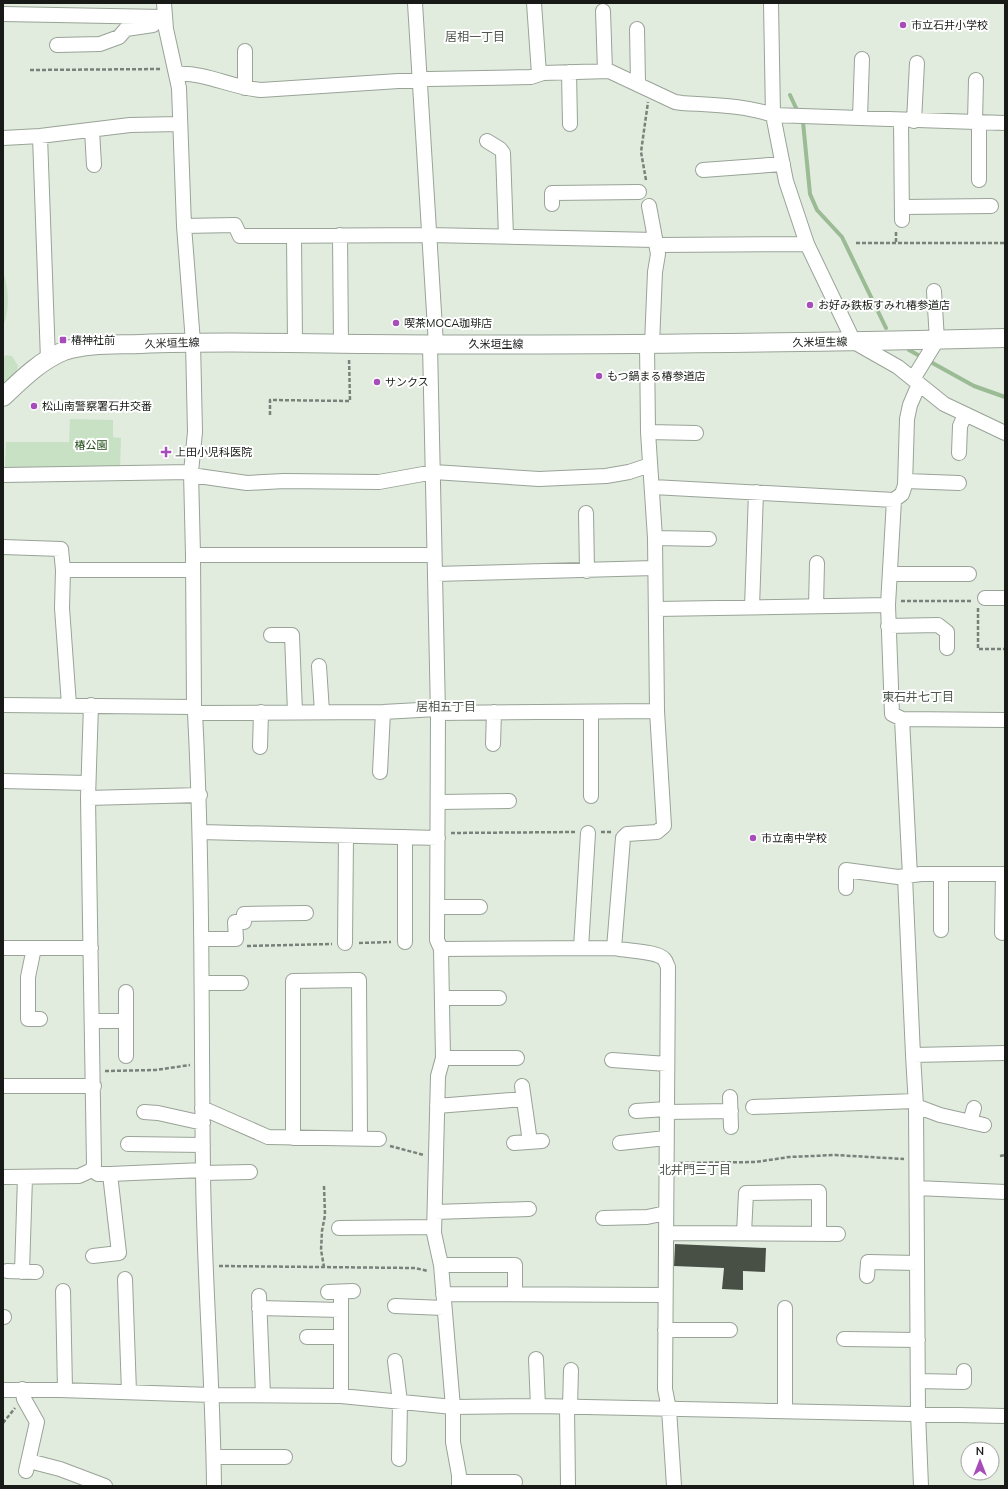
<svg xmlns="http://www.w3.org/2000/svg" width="1008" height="1489" font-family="Mulish,'Noto Sans JP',sans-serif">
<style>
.green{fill:#c8e1c4}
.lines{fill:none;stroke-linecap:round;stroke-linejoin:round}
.stream{stroke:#9abb94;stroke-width:4}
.building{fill:#485046}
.minor-casing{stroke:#99a397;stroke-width:16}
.major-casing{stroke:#99a397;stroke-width:20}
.path{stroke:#7a8179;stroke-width:2.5;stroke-dasharray:4 2;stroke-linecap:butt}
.minor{stroke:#fff;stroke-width:14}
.major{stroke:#fff;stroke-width:18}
.poi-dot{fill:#a64db9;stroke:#fff;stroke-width:1.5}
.labels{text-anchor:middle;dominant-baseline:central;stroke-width:4;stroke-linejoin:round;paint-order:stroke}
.poi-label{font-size:11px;fill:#171a16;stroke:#fff;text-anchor:start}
.street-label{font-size:11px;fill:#171a16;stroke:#fff}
.park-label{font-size:11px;fill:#1c4813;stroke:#fff}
.neighbourhood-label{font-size:12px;fill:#4d564c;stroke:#fff}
</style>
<rect width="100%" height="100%" fill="#e1ecdf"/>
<!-- green -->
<path class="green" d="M3,272c6,15 7,40 0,54z
M6,355l6,1 6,10 -2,7 -13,12v-27z
M70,419l43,1v17l8,1 -1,30 -115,-1 1,-25h63z"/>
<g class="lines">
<!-- stream -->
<path class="stream" d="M790,95l7,15
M803,122l7,72 7,16 25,27 44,91
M909,350l65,36 31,11"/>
</g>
<!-- building -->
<path class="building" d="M675,1244l91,4 -1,24 -22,-1v19l-21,-1 2,-21 -50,-2z"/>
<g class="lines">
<defs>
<path id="minor" d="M164,3l2,26 13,59 5,138 9,116 2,90 -4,40 2,83 1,152 1,6c8,153 6,305 8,458 1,105 10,210 11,315
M415,3l21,342
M534,3l5,71
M771,3l2,112 13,66 21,63 47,98 44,25 46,37 61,29
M603,11l2,60
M3,14l161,3
M637,29l1,54
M57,45l43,-1 19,-7 7,-8 27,-4
M245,51v37
M569,72l1,52
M177,74c29,-2 55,14 84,16l168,-11 102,-2 12,-4 66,-2 66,31 7,1c31,2 62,2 91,12l232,8
M860,118l2,-59
M901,121l1,99
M914,121l3,-58
M975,122l1,-42
M92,130l2,35
M40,136l8,224
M3,138l37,-2 90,-11 49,-1
M487,141l13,8 3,4 3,83
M703,170l80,-6
M979,180v-57
M552,204v-11l87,-1
M649,206l9,48 -3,18 -3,72
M903,207l88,-1
M184,226l51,-1 5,11 189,-1 226,5
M340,235l1,109
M294,236l1,107
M657,245l150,-1
M430,345l8,368 -1,227 4,9 173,-1c12,3 43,3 50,11 2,2 3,6 4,8l-3,422 4,20 5,77
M913,379l24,-39 -3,-49
M648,432l48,1
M959,453l1,-27 5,-11
M3,475l188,-3
M191,475l56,8 37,-2 95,1 55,-10 105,7 67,-3 23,-4 21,-7
M906,481l53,2
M653,487l241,13
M586,513l1,58
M655,538l54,1
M3,547l58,2 2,21h130
M193,555h241
M63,570l-1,38 7,97
M435,574l219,-6
M890,574h79
M985,598h20
M888,605l6,-105 8,-6 3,-9 2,-66 3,-14 9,-21
M816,606l1,-43
M752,607l4,-115
M656,609l232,-4 4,109 10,5 103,1
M888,626l50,-1 9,7v16
M271,635h21l3,77
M319,666l3,46
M3,705l191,2
M591,712v84
M195,713l188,-1 54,-3
M438,713l219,-2
M902,719l8,157
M493,744l1,-32
M260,747l1,-35
M380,772l3,-60
M3,781l85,2
M88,798l112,-3
M439,802l70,-1
M201,832l237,6
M941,874v56
M905,877l8,178
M846,888v-18l52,7 23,-3h84
M437,907h43
M1002,933l1,-59
M202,939h34l-1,-17h9v-8l62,-1
M405,942v-105
M345,943l1,-107
M3,948h88
M34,948l-6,29v42h12
M581,948l7,-115
M614,948l9,-110 4,-4 30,-2 7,-6 -7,-115 -2,-173 -7,-106 -1,-88
M441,949l2,109 -5,18 -4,157 7,32 12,142v35l6,33v11
M202,983h39
M126,992v64
M442,998h57
M92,1021h34
M443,1058h74
M612,1060l55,4
M3,1086h91
M522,1086l8,56
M730,1097l1,30
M437,1106l87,-7
M916,1106l24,9 44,10
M753,1107l162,-6
M202,1108l66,29 111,2
M636,1111l31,-2
M144,1112l14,1 45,10
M667,1112l64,-1
M970,1122l4,-14
M293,1138v-157l66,-1 1,158
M514,1143l28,-2
M620,1143l46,-5
M128,1144l75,1
M92,1170l6,4h12l93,-4
M203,1173l47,-1
M3,1177l76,-1 13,-6 2,-5 -6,-367 3,-93
M917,1188l88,4
M435,1212l94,-3
M603,1218l44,-1 19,-4
M339,1228l95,-1
M666,1233l172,1
M744,1233l2,-40 73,-1v42
M93,1256l26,-3 -9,-79
M441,1265h74v29
M7,1271l29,1
M22,1272l3,-95
M867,1276l1,-14 49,1
M125,1279l4,113
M63,1291l2,99
M328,1292l25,-1
M341,1292v104
M443,1294l222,1
M259,1296l4,99
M395,1306l49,2
M259,1308l82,2
M3,1317h1
M665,1330h65
M307,1337h34
M844,1339l74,1
M536,1359l2,47
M395,1361l5,41 -1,57
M918,1381l46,1v-11
M22,1389l2,10 13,23 -11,49
M3,1390h57l152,5 129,1 112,11 85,-1 467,10
M567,1407l1,79
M570,1407l1,-37
M785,1411v-103
M214,1457h71
M29,1461l31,8 45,17
M459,1482h56
M921,1486l-3,-73 -2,-307 -3,-51 92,-2"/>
<path id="major" d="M3,397c18,-17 38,-37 61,-46 24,-8 52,-6 77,-7 75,-3 150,-1 225,0 213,2 426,-1 639,-6"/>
</defs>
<!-- minor casing -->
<use href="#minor" class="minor-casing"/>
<!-- major casing -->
<use href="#major" class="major-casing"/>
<!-- path -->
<path class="path" d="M30,70l132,-1
M646,180l-5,-28 7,-50
M896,232v11
M856,243h149
M270,415v-15l80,1 -1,-43
M901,601h71
M978,608v41h27
M601,832h11
M451,833l125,-1
M359,943l32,-1
M247,946l85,-2
M105,1071l51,-1 34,-5
M390,1146l34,9
M1000,1156l5,-1
M679,1163l77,-1 33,-5 46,-2 69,4
M324,1186l1,29 -3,16 -1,19 3,17
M219,1266l196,2 13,3
M3,1423l12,-15"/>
<!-- minor -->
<use href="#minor" class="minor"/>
<!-- major -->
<use href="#major" class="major"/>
</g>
<!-- markers -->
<g class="poi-dot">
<circle cx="903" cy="25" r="4"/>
<circle cx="810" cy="305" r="4"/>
<circle cx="396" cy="323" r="4"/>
<rect x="59" y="336" width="8" height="8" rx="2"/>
<circle cx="599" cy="376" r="4"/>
<circle cx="377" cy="382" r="4"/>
<circle cx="34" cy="406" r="4"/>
<path d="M164 446h4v4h4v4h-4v4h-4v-4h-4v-4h4z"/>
<circle cx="753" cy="838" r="4"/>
</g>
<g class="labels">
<!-- poi labels -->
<g class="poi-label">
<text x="911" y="25">市立石井小学校</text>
<text x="818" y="305">お好み鉄板すみれ椿参道店</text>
<text x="404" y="323">喫茶MOCA珈琲店</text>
<text x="71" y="340">椿神社前</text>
<text x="607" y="376">もつ鍋まる椿参道店</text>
<text x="385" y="382">サンクス</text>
<text x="42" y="406">松山南警察署石井交番</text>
<text x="175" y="452">上田小児科医院</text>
<text x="761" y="838">市立南中学校</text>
</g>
<!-- street labels -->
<g class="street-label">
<text transform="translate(820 342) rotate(-1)">久米垣生線</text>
<text transform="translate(172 343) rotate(-2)">久米垣生線</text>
<text x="496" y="344">久米垣生線</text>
</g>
<!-- park labels -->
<g class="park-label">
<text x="91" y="445">椿公園</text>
</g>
<!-- neighbourhood labels -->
<g class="neighbourhood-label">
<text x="475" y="36">居相一丁目</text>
<text x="918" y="696">東石井七丁目</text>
<text x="446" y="706">居相五丁目</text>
<text x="695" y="1169">北井門三丁目</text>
</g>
</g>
<!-- border -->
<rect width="1008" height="1489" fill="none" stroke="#171a16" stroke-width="8"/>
<!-- north arrow -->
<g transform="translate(980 1461)"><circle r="19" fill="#ffffff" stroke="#a2a3a2"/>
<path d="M0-3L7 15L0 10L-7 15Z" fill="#a64db9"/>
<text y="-6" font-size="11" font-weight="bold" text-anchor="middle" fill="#171a16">N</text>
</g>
</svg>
